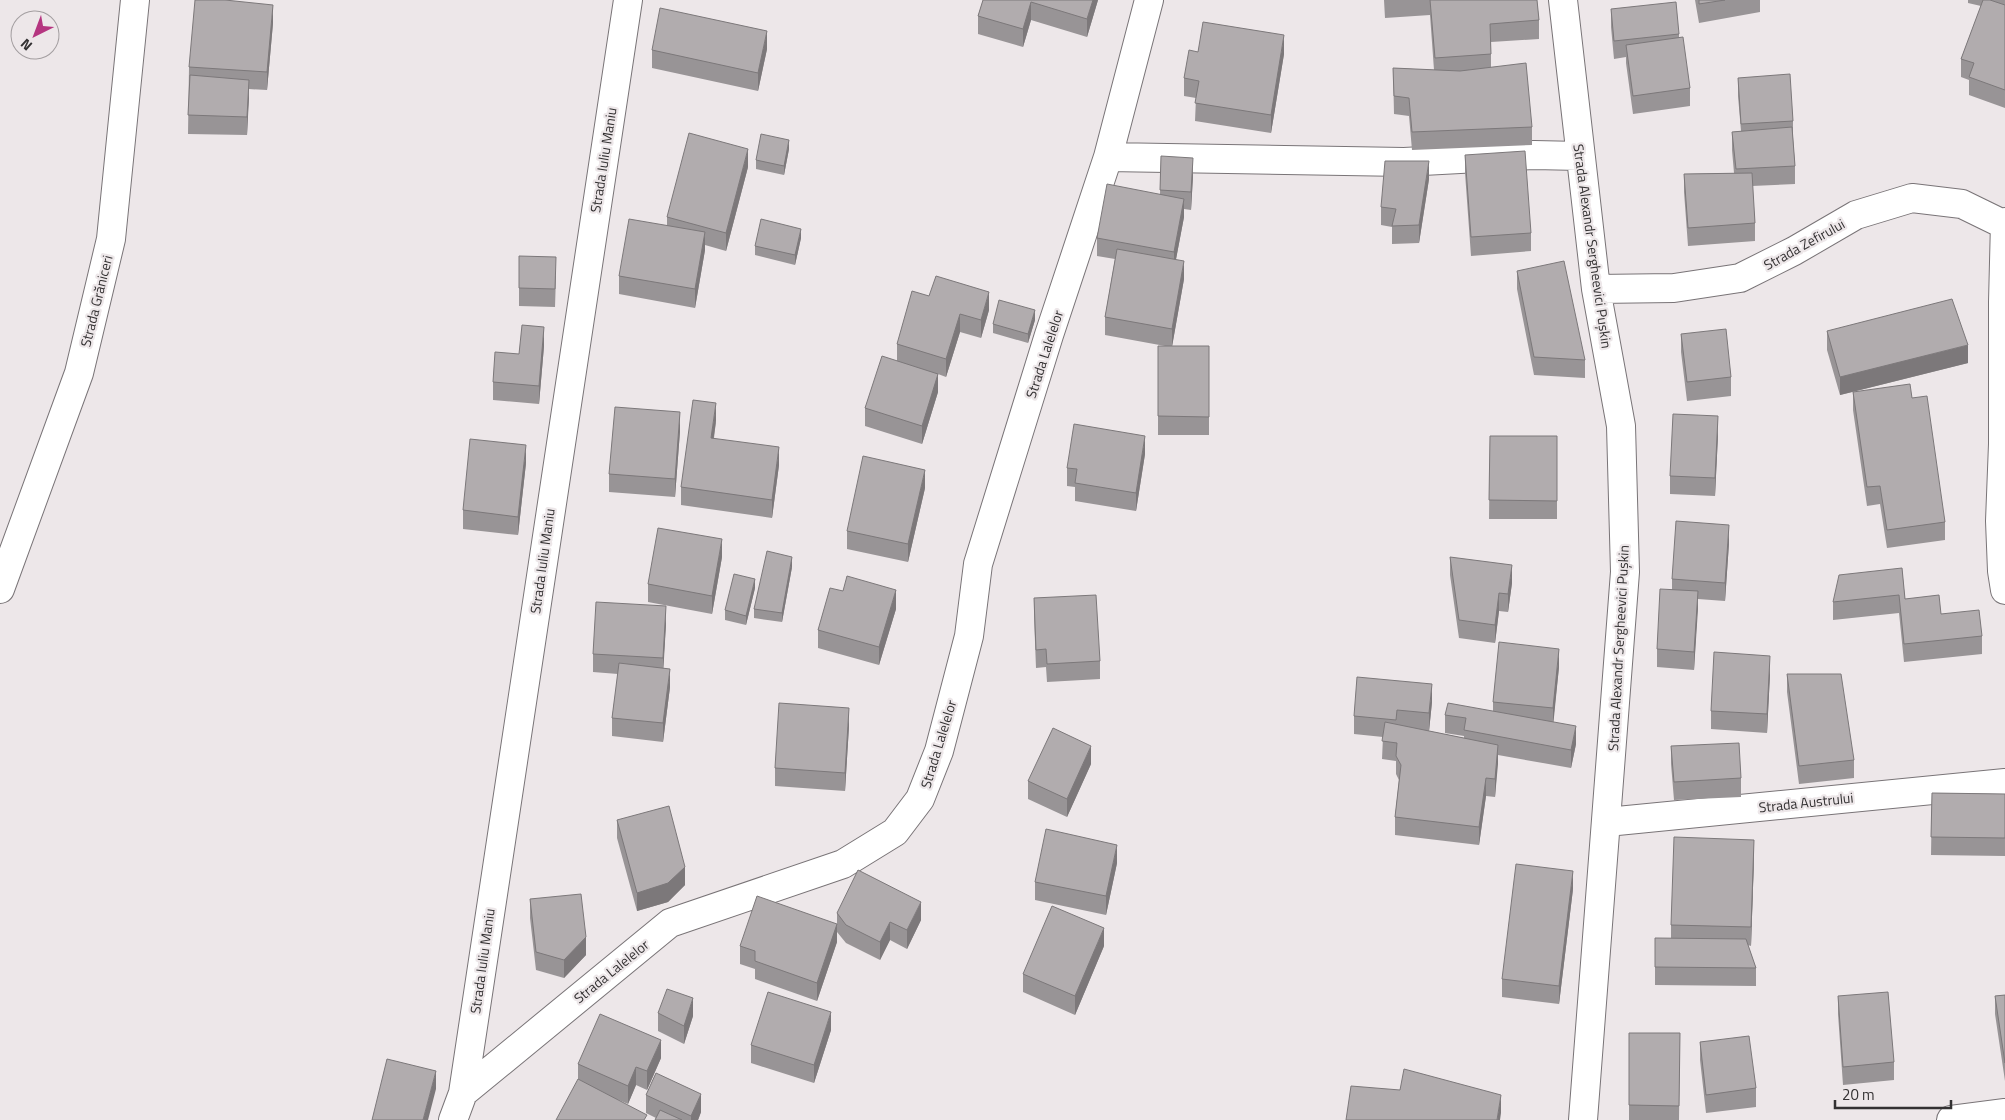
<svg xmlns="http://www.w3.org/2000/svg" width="2005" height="1120" font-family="'Titillium Web',sans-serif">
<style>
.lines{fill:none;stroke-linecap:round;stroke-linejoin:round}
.minor-casing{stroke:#797477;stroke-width:30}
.minor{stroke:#fff;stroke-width:28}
.wall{fill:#989496}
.shaded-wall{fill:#7c787a}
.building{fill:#b1acae;stroke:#7c787a}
.labels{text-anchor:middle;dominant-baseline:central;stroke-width:4.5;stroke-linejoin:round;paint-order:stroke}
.street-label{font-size:14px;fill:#333132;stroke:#ede7e9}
</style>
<rect width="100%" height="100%" fill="#ede7e9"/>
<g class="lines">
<defs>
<path id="minor" d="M1563,0l33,289 25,137 4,146 -42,548
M1108,157l296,5 130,-7 46,1
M2005,222l-2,80v142l-3,77 2,50 3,19
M1596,289l78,-1 66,-10 54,-27 62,-36 56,-17 50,6 43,21
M0,589l79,-216 32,-134 24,-239
M1607,822l398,-39
M463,1093l207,-170 173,-59 52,-32 25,-33 19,-48 30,-115 9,-72 71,-229 59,-178 41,-157
M453,1120l10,-27 165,-1093
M1951,1120l54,-7"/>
</defs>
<!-- minor casing -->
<use href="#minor" class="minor-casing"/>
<!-- minor -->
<use href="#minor" class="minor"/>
</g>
<!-- wall -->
<path class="wall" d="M983,0h115l-11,37 -56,-17 -8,27 -45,-13v-18z
M1384,0h153l2,20v19l-48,3v25l41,60v18l-120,5 -3,-34 -15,-2 -1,-46 41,2 -4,-55 -45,3z
M1695,0h65v12l-61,11z
M1968,0h37v108l-36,-13v-15l-8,-3v-18l20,-53 -13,-3z
M1611,9l68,25v4l11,50v18l-57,8 -7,-51v-6l-12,2 -3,-32z
M273,23l-6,67 -18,-1 -2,46 -59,-1 1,-67z
M767,49l-9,42 -106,-23v-18z
M1198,52l86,2 -13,79 -76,-12 1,-23 -12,-2v-18z
M1738,78l55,43v16l2,29v18l-43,2 3,37v18l-67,5 -4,-54v-18l50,-1 -2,-23v-18l9,-1 -3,-35z
M789,149l-5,26 -28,-6v-9z
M1465,155l66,78v18l-60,5 -6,-83z
M1161,156l32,20 -2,34 -7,-1v8l-8,42 8,20 -12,67h37v89h-51v-89h7l-60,-11v-18l10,-58 -18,-3v-18l63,-44z
M748,167l-22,84 -21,-6v5l-10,58 -76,-14v-18l48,-51v-8z
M1429,179l-10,64 -27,1v-17l-11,-2v-18z
M801,238l-6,27 -40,-10v-9z
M519,256l37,20 -1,31 -36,-1z
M1517,271l68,89v18l-51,-3 -17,-86z
M929,296l60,14 -8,28 -21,-6 -14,45 -8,-3v18l-16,52 -57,-18v-18l32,-47v-17z
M1035,320l-7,23 -35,-10v-9z
M1827,331l141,32 -128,32 -13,-45z
M1681,334l50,43v19l-44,5 -6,-49z
M544,346l-5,58 -46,-4v-18l26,-28z
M1853,392l59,6 33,124v18l-58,8 -7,-44 -13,2 -14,-96z
M716,421l-2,17 65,27 -7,53 -91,-13v-18z
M680,431l-5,66 -66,-5v-18z
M1718,435l-3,61 -45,-2v-18z
M1490,436h67v83h-68z
M1145,454l-9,57 -61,-10v-14l-8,-1v-18z
M526,463l-8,72 -55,-6v-19z
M925,488l-17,74 -61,-13v-18z
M1729,543l-4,58 -27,-2 -4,71 -37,-3v-18l15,-59v-11z
M722,557l-10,57 -64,-12v-18z
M1450,557l62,26 -4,29 -9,-1 -4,32 -36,-5 -9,-63z
M792,567l-10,55 -28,-4v-9z
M1902,568l3,31 36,15 41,22v18l-78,8 -5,-49 -66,7v-18z
M755,588l-9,37 -21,-5v-10z
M843,591l53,18 -17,56 -61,-17v-18z
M1034,598l66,63v18l-53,3 -1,-15 -10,1 -2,-52z
M666,624l-3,44 7,19 -7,55 -51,-6v-18l6,-44 -25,-2v-18z
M1559,667l-6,55 23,22 -5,24 -73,-13 -3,42 -9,-1 -7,49 -84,-10v-18l4,-37 -3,-6v-13l-14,-2 1,-22 -29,-3v-18l78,-14 -3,29 35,7v-2l-19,-3v-18l48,-4v-9z
M1770,674l-3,59 -56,-4v-18z
M1787,674l67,86v18l-55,6 -12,-92z
M849,726l-4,65 -70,-5v-18z
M1671,746l70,32v19l-67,3 -3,-36z
M1091,764l-24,53 -39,-18v-18z
M1932,793l73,1v62l-74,-1z
M617,820l68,65 -17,17 -31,9 -20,-73z
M1754,858l-3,88 -3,-1 8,23v18l-101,-1v-18l16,-29v-13z
M1117,863l-11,52 -71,-15v-18z
M1573,889l-14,115 -57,-7v-18z
M530,899l56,56 -22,23 -28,-8 -6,-52z
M837,913l84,7 -14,29 -17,-9 -10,20 -34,-17 -9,-11v10l-20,59 -62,-22v-10l-15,-5v-18l97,-22z
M1104,946l-29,69 -52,-23v-18z
M2005,995v86l-10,-67v-18z
M1838,996l56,66v18l-51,5 -5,-71z
M658,1013l35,3 -9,28 -26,-13z
M831,1030l-17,53 -63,-20v-18z
M1629,1033h51l-1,87h-50z
M1700,1042l56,46v19l-50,6 -6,-53z
M661,1058l-14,32 -11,-5 -8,19 -14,-6 33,22 -69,-41v-15z
M646,1095l55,17 -3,8h-43l1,-2 -10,-5z"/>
<!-- shaded-wall -->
<path class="shaded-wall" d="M1093,0h5l-11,37v-18z
M1031,2v18l-8,27v-18z
M273,5v18l-6,67v-18z
M767,31v18l-9,42v-18z
M1284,35v19l-13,79v-18z
M249,80v18l-2,37v-18z
M789,140v9l-5,26v-9z
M748,149v18l-22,84v-18z
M1193,158v18l-2,34v-18z
M1429,161v18l-10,64v-18z
M1184,199v18l-10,53v-18z
M801,229v9l-6,27v-10z
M705,232v18l-10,58v-19z
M1184,261v18l-12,68v-18z
M989,292v18l-8,28v-18z
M1035,310v10l-7,23v-9z
M960,314v18l-14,45v-18z
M544,327v19l-5,58v-18z
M1968,345v18l-128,32v-18z
M938,374v18l-16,52v-18z
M716,403v18l-5,35v-18z
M680,412v19l-5,66v-18z
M1718,416v19l-3,61v-18z
M1145,436v18l-9,57v-18z
M526,445v18l-8,72v-18z
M779,447v18l-7,53v-18z
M925,470v18l-17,74v-18z
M1729,525v18l-4,58v-18z
M722,539v18l-10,57v-18z
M792,557v10l-10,55v-9z
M1512,565v18l-4,29v-18z
M755,579v9l-9,37v-9z
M896,590v19l-17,56v-18z
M1698,591v18l-4,61v-18z
M1499,593v18l-4,32v-18z
M666,606v18l-3,52v-18z
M1559,649v18l-6,60v-19z
M1770,656v18l-3,59v-19z
M670,669v18l-7,55v-19z
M1432,684v18l-3,29v-18z
M849,708v18l-4,65v-18z
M1576,726v18l-5,24v-18z
M1498,745v19l-3,33v-18z
M1091,746v18l-24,53v-18z
M1486,778v18l-7,49v-18z
M1754,840v18l-3,88v-19z
M1117,845v18l-11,52v-19z
M685,867v18l-17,17 -31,9v-18z
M1573,871v18l-14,115v-18z
M921,902v18l-14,29v-19z
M890,922v18l-10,20v-18z
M837,924v18l-20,59v-18z
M1104,928v18l-29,69v-19z
M586,937v18l-22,23v-18z
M693,998v18l-9,28v-18z
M831,1012v18l-17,53v-18z
M661,1040v18l-14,32v-19z
M636,1067v18l-8,19v-18z
M436,1071v18l-8,31h-5z
M701,1094v18l-3,8h-7v-4z
M1501,1095v18l-1,7h-3z"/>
<!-- building -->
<path class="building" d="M195,0h30l48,5 -6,67 -78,-5z
M983,0h110l-6,19 -56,-17 -8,27 -45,-13z
M1430,0h107l2,20 -49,4 1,30 -56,4z
M1699,0h26l-26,4z
M1983,0h7l15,5v85l-36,-13 5,-14 -13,-4z
M1676,2l3,32 -65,7 -3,-32z
M660,8l107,23 -9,42 -106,-23z
M1203,22l81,13 -13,80 -76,-12 4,-22 -15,-3 5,-28 9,2z
M1683,37l7,51 -57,8 -7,-51z
M1526,63l6,64 -120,5 -3,-34 -15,-2 -1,-28 67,3z
M1790,74l3,47 -52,3 -3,-46z
M190,75l59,5 -2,37 -59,-2z
M1792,127l3,39 -59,3 -4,-37z
M689,133l59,16 -22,84 -59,-16z
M761,134l28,6 -5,26 -28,-6z
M1525,151l6,82 -60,4 -6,-82z
M1161,156l32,2 -2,34 -31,-2z
M1385,161h44l-10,64 -27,1 4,-17 -15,-2z
M1752,173l3,50 -67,5 -4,-54z
M1107,184l77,15 -10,53 -77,-14z
M629,219l76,13 -10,57 -76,-13z
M761,219l40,10 -6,26 -40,-9z
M1117,249l67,12 -12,68 -67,-12z
M519,256l37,1 -1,32 -36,-1z
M1564,261l21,99 -51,-3 -17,-86z
M936,276l53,16 -8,28 -21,-6 -14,45 -49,-15 15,-53 17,5z
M1952,299l16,46 -128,32 -13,-46z
M999,300l36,10 -7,24 -35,-10z
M522,325l22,2 -5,59 -46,-4 2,-30 24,2z
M1726,329l5,48 -44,5 -6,-48z
M1158,346h51v71l-51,-1z
M882,356l56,18 -16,52 -57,-18z
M1910,384l2,14 15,-2 18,126 -58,8 -7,-44 -13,1 -14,-95z
M693,400l23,3 -5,35 68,9 -7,53 -91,-13z
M615,407l65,5 -5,67 -66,-5z
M1673,414l45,2 -3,62 -45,-2z
M1074,424l71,12 -9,57 -61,-10 2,-14 -10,-1z
M1490,436h67v65l-68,-1z
M470,439l56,6 -8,72 -55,-7z
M863,456l62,14 -17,74 -61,-13z
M1676,521l53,4 -4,58 -53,-4z
M658,528l64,11 -10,57 -64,-12z
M767,551l25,6 -10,56 -28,-4z
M1450,557l62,8 -4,29 -9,-1 -4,32 -36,-5z
M1902,568l3,31 34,-4 2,19 38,-4 3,26 -78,8 -5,-49 -66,7 6,-27z
M734,574l21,5 -9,37 -21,-6z
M847,576l49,14 -17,57 -61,-17 12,-42 13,3z
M1660,589l38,2 -4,61 -37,-3z
M1096,595l4,66 -53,3 -1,-15 -10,1 -2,-52z
M596,602l70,4 -3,52 -70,-4z
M1499,642l60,7 -6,59 -60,-6z
M1714,652l56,4 -3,58 -56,-3z
M619,663l51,6 -7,54 -51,-5z
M1787,674h54l13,86 -55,6z
M1357,677l75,7 -3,29 -32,-3 -1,10 -42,-4z
M779,703l70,5 -4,65 -70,-5z
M1448,703l128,23 -5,24 -107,-20 2,-12 -21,-3z
M1385,722l113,23 -3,34 -9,-1 -7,49 -84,-10 6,-52 -5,-9 1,-13 -15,-2z
M1053,728l38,18 -24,53 -39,-18z
M1739,743l2,35 -67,4 -3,-36z
M1932,793l73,1v44l-74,-1z
M669,806l16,61 -17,16 -31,10 -20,-73z
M1046,829l71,16 -11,51 -71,-14z
M1674,837l80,3 -3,87 -80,-2z
M1516,864l57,7 -14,115 -57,-7z
M858,870l63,32 -14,28 -17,-8 -10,20 -34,-17 -9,-12z
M581,894l5,43 -22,23 -28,-8 -6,-53z
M757,896l80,28 -20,59 -62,-22v-10l-15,-5z
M1052,906l52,22 -29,68 -52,-22z
M1655,938l91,1 10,29 -101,-1z
M667,989l26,9 -9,28 -26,-13z
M768,992l63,20 -17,53 -63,-20z
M1888,992l6,70 -51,5 -5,-71z
M2005,995v68l-10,-67z
M600,1014l61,26 -14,31 -11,-4 -8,19 -50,-22z
M1629,1033h51l-1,73 -50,-1z
M1749,1036l7,52 -50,7 -6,-53z
M387,1059l49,12 -13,49h-51z
M1404,1069l97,26 -4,25h-151l5,-34 49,4z
M656,1073l45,21 -10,22 -45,-21z
M578,1079l69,36 -3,5h-88z
M660,1110l22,10h-27z"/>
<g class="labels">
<!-- street labels -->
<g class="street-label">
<text transform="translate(603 160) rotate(-81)">Strada Iuliu Maniu</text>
<text transform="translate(1804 244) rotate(-29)">Strada Zefirului</text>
<text transform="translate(1593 246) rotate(82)">Strada Alexandr Sergheevici Pușkin</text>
<text transform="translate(96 301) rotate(-76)">Strada Grăniceri</text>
<text transform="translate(1044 354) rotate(-72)">Strada Lalelelor</text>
<text transform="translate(542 561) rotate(-82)">Strada Iuliu Maniu</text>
<text transform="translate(1618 648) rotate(-87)">Strada Alexandr Sergheevici Pușkin</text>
<text transform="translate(938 744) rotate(-73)">Strada Lalelelor</text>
<text transform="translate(1806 802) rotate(-6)">Strada Austrului</text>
<text transform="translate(482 961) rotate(-82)">Strada Iuliu Maniu</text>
<text transform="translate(611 971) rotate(-39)">Strada Lalelelor</text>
</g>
</g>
<!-- north arrow -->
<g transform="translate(35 35) rotate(222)"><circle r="24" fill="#ede7e9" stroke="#a39ea0"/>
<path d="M0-4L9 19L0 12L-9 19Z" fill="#b53580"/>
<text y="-8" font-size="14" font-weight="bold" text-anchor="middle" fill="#333132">N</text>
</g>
<!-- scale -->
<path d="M1835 1100v8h116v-8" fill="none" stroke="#333132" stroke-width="2.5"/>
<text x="1842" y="1100" font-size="15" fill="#333132" stroke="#ede7e9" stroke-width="4" paint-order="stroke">20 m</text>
</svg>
